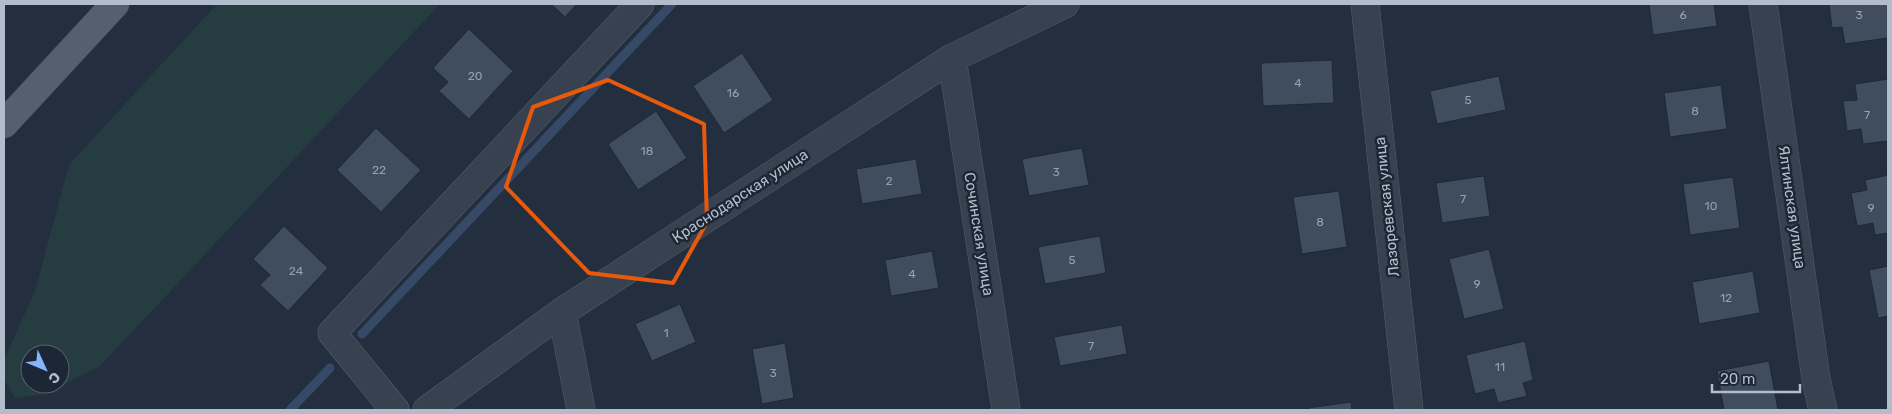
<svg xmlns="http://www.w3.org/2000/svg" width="1892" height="414" font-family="Rubik,sans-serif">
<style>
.green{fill:#253d40;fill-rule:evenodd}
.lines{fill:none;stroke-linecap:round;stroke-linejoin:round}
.stream{stroke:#364a67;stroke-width:9}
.building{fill:#3f4d5f;stroke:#1e2836}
.minor-casing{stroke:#555f6d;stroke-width:29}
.major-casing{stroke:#404a58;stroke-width:29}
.minor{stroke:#37414f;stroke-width:28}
.major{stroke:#55606f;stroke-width:28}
.marked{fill:none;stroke:#e8590c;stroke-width:4;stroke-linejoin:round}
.labels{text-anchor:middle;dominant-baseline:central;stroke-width:5;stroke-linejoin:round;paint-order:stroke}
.number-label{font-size:12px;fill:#96a0af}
.street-label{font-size:15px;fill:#b3bcca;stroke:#1c2634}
</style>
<rect width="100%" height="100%" fill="#232f3f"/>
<!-- green -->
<path class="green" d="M217,4h223l-340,362 -55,28 -30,4 -11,-19v-19l31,-69 34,-126zM30,354h30v30h-30z"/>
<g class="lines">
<!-- stream -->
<path class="stream" d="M362,334l310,-330
M290,410l40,-42"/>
</g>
<!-- building -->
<path class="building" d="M551,4h26l-12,13z
M1649,4h65l3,22 -64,9z
M1829,4h59v34l-43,6 -3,-17 -10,1z
M469,29l44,42 -44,48 -30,-28 9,-9 -15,-14z
M742,53l31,47 -49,33 -31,-47z
M1332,60l2,43 -71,3 -2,-43z
M1499,76l7,34 -69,14 -7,-33z
M1888,79v62l-25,3 -2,-15 -14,2 -4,-30 14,-1 -2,-16z
M1721,85l6,44 -57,8 -6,-44z
M656,111l31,47 -49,32 -30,-46z
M376,128l45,42 -40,42 -44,-42z
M1082,148l7,37 -60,11 -7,-37z
M916,159l6,35 -60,10 -6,-35z
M1888,175v58l-13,2 -2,-12 -16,3 -6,-33 16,-3 -2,-10z
M1484,176l6,40 -48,7 -6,-40z
M1733,177l7,51 -50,7 -7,-51z
M1339,191l8,56 -45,7 -9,-57z
M284,226l44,42 -40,43 -28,-26 10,-10 -17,-16z
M1100,236l6,37 -61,11 -7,-37z
M1489,249l15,60 -40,10 -15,-60z
M932,251l7,37 -48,8 -6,-36z
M1888,266v50l-10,2 -9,-48z
M1753,271l7,42 -61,11 -7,-42z
M680,304l16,38 -44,19 -17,-37z
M1122,325l5,29 -67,12 -6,-29z
M1525,341l8,39 -10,3 4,13 -29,7 -4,-14 -19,5 -9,-39z
M785,343l9,55 -32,6 -10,-55z
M1769,361l9,49h-54l-7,-39z
M1351,402l1,8h-44v-2z"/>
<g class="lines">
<defs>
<path id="minor" d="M1365,4l44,406
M1763,4l53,375 7,31
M952,58l54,352
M562,312l19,98
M395,410l-63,-77 308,-329
M427,410l135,-98 390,-254 113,-54"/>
<path id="major" d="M4,124l111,-120"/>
</defs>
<!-- minor casing -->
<use href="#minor" class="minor-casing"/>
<!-- major casing -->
<use href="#major" class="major-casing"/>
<!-- minor -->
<use href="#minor" class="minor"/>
<!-- major -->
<use href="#major" class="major"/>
</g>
<!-- marked area -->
<path class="marked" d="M608,80l96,44 3,98 -34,61 -84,-10 -83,-86 27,-80z"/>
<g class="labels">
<!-- number labels -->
<g class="number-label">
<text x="1683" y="15">6</text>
<text x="1859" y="15">3</text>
<text x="475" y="76">20</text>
<text x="1298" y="83">4</text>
<text x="733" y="93">16</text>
<text x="1468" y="100">5</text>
<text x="1695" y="111">8</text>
<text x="1867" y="115">7</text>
<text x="647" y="151">18</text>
<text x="379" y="170">22</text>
<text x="1056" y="172">3</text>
<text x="889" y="181">2</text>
<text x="1463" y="199">7</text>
<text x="1711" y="206">10</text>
<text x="1871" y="208">9</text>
<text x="1320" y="222">8</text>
<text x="1072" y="260">5</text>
<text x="296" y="271">24</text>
<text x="912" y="274">4</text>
<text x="1477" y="284">9</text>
<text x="1726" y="298">12</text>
<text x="666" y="333">1</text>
<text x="1091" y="346">7</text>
<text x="1500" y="367">11</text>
<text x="773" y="373">3</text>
</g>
<!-- street labels -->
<g class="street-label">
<text transform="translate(740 196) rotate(-33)">Краснодарская улица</text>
<text transform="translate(1387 207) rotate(-96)">Лазоревская улица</text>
<text transform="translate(1792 207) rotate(82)">Ялтинская улица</text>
<text transform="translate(979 234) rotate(81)">Сочинская улица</text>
</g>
</g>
<!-- border -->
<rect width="1892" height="414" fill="none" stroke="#b3bcca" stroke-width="10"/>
<!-- north arrow -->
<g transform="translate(45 369) rotate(134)"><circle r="24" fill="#1c2634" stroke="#586270"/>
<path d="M0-4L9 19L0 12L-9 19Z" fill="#86b4fd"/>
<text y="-8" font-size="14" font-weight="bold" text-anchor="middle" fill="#b3bcca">С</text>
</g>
<!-- scale -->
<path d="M1712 384v8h88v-8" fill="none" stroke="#b3bcca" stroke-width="2.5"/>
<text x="1720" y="384" font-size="15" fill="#b3bcca" stroke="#1c2634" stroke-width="4" paint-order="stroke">20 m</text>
</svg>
